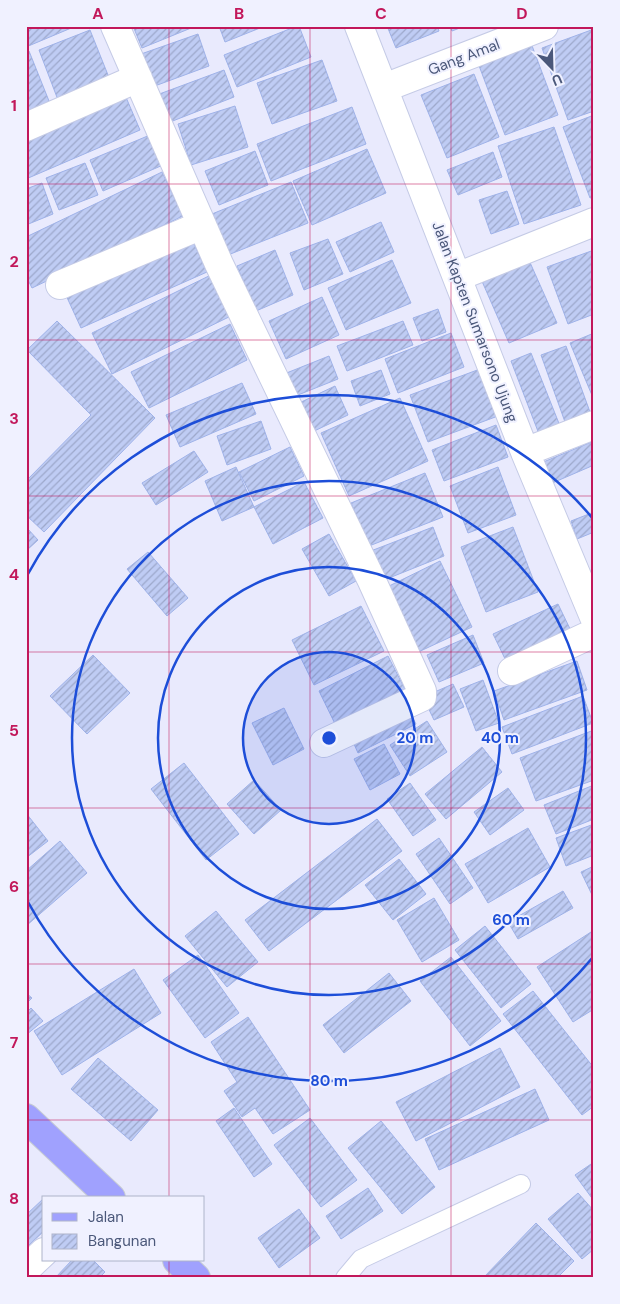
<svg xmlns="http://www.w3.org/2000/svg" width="620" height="1304" font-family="'DM Sans',sans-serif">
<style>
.building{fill:url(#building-hatch);stroke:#9fb2e8}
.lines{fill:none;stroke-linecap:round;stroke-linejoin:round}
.service-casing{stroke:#c5cbe6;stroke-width:20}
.minor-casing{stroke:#c5cbe6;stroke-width:30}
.primary-casing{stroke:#c5cad4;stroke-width:30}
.service{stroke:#fff;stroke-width:18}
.minor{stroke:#fff;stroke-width:28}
.primary{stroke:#a0a1fe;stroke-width:28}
.grid{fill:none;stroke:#c2185b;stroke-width:1;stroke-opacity:0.55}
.ring{fill:none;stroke:#1d4ed8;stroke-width:2.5}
.labels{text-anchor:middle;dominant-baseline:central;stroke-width:4;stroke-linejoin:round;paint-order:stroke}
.street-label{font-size:15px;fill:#4b587a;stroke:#f0f1ff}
.centre{fill:#1d4ed8;stroke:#f0f1ff;stroke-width:2.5}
.ring-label{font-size:15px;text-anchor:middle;font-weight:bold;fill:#1d4ed8;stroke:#f0f1ff;stroke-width:4;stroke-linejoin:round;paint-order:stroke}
.neatline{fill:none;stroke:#c2185b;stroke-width:2}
.grid-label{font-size:16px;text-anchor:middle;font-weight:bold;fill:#c2185b}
</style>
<defs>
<pattern id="building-hatch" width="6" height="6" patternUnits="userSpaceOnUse" patternTransform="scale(1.25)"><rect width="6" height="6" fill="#bfccf4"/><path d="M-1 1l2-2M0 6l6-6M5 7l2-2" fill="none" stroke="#9da8cb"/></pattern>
</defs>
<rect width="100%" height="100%" fill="#e9eafd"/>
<!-- building -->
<path class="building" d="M26,26h50l-50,21z
M133,26h63l-54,22z
M219,26h46l-40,16z
M297,26h2l12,31 -74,30 -13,-32z
M387,26h50l2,5 -43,17z
M450,26h15l-13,5z
M594,29v82l-26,9 -26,-72z
M90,30l20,50 -52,20 -19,-50z
M198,34l11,32 -57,21 -11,-33z
M531,43l27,72 -53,20 -27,-72z
M29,51l22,55 -25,10v-64z
M322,60l15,41 -65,23 -15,-41z
M224,70l10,27 -69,27 -11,-28z
M474,74l25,63 -52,21 -26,-63z
M122,88l18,42 -114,49v-50z
M235,106l13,41 -57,18 -13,-41z
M352,107l14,37 -95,37 -14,-37z
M594,115v82l-4,1 -27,-71z
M554,127l27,78 -57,19 -26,-78z
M150,135l13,30 -60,26 -13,-31z
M367,149l19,44 -74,32 -19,-44z
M255,151l13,34 -49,20 -14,-34z
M493,152l9,25 -44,18 -11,-25z
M85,163l13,32 -39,15 -13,-32z
M162,172l21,44 -151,72 -6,-12v-39z
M291,182l17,41 -90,36 -16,-41z
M42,183l11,31 -27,11v-36z
M507,191l12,33 -28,10 -12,-34z
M381,222l13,30 -44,20 -14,-30z
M190,235l17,37 -126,56 -17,-37z
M328,239l15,35 -39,16 -14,-37z
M275,250l18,45 -37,16 -19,-45z
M594,250v64l-26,10 -21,-57z
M528,258l29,65 -48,20 -28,-64z
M392,260l19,43 -65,27 -18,-42z
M215,273l20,41 -123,60 -20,-41z
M322,297l17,38 -53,24 -17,-38z
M438,309l8,23 -24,9 -9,-23z
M57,321l98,97 -111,114 -18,-17v-34l65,-66 -64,-65z
M403,321l10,24 -66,26 -10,-25z
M230,324l17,36 -98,48 -18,-36z
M451,333l13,34 -66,26 -13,-34z
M594,333v67l-24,-57z
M566,346l24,66 -25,10 -24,-67z
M531,353l29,73 -21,8 -28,-73z
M329,356l9,23 -50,20 -9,-23z
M480,369l18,47 -70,26 -18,-47z
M381,370l9,24 -30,12 -9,-25z
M242,383l14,31 -76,33 -14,-32z
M335,386l13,29 -38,18 -13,-29z
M400,398l28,63 -79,35 -28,-63z
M261,421l10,28 -44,16 -10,-29z
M496,425l12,32 -64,24 -12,-31z
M594,441v24l-44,19 -9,-21z
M290,447l14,29 -50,25 -15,-29z
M194,451l14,21 -52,33 -14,-22z
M236,467l18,40 -32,14 -17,-40z
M498,467l18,48 -48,18 -18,-47z
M425,473l18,44 -74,29 -18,-43z
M304,482l19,36 -50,26 -19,-37z
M594,512v20l-17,7 -6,-18z
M26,524l3,2 -2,2 11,12 -12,11z
M433,527l11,29 -70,28 -11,-30z
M513,527l25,65 -52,20 -25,-65z
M329,534l27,47 -27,15 -27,-47z
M148,552l40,46 -21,18 -40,-47z
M440,561l32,66 -58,27 -31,-65z
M558,604l15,31 -65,30 -15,-31z
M361,606l23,45 -70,34 -22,-45z
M473,635l11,28 -45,19 -12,-27z
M93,655l37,38 -43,41 -37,-38z
M388,656l21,41 -70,35 -20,-41z
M577,661l10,29 -83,30 -10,-29z
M483,680l16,43 -23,8 -16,-42z
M453,684l11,23 -30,13 -11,-23z
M583,696l10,27 -81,31 -10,-27z
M407,707l9,17 -58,29 -8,-18z
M284,708l20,41 -31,16 -21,-42z
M427,721l20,31 -37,24 -20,-31z
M594,730v50l-58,21 -16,-43z
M384,744l16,30 -30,16 -16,-31z
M482,747l20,25 -56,47 -21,-25z
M184,763l55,71 -33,26 -55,-71z
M254,780l27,30 -27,24 -27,-30z
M410,783l26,37 -23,16 -26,-37z
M594,785v34l-38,15 -12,-29z
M508,788l16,22 -34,25 -16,-23z
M26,813l22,28 -22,17z
M377,819l25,32 -133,100 -24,-31z
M594,824v31l-28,11 -10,-28z
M528,828l22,39 -62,36 -23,-39z
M439,838l34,50 -23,16 -34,-50z
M60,841l27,32 -61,53v-55z
M399,859l27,35 -33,26 -28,-35z
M594,866v33l-13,-27z
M563,891l10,17 -55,31 -10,-17z
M434,898l25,42 -37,22 -25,-42z
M216,911l42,51 -31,25 -42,-51z
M485,926l46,58 -30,24 -46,-58z
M591,932l3,5v72l-21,13 -36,-55z
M198,955l41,58 -34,25 -42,-58z
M451,957l50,64 -31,25 -50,-65z
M134,969l27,44 -99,62 -28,-44z
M389,973l22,28 -67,52 -21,-28z
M533,991l61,77v38l-12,9 -79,-101z
M26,993l6,5 -6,6z
M31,1008l12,13 -17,14v-22z
M248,1017l62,93 -37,24 -18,-26 -13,9 -18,-26 13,-9 -26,-40z
M500,1048l20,39 -104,54 -20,-39z
M98,1058l60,52 -27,31 -60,-52z
M535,1089l14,31 -110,50 -14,-31z
M234,1108l38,56 -18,13 -38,-56z
M310,1118l47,62 -36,27 -47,-62z
M381,1121l54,66 -33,27 -54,-66z
M594,1162v39l-19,-26z
M368,1188l15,23 -42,28 -15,-23z
M578,1193l16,18v38l-12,10 -34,-40z
M44,1198v33l-15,14 -3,-3v-27z
M299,1209l21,29 -41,30 -21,-30z
M536,1223l38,38 -17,17h-69l-3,-2z
M72,1260h21l12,12 -6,6h-44z"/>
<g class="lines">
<defs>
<path id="service" d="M345,1278l16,-19 160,-75"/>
<path id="minor" d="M115,26l104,238 153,317 50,110v6l-98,46
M359,26l166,426 69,165
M384,88l160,-62
M26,127l112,-49
M457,277l137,-55
M60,285l142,-60
M525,452l69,-27
M512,671l82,-38
M26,1269l18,-17"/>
<path id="primary" d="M26,1118l85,80
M177,1260l19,18"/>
</defs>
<!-- service casing -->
<use href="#service" class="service-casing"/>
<!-- minor casing -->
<use href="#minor" class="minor-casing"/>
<!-- primary casing -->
<use href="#primary" class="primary-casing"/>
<!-- service -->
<use href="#service" class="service"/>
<!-- minor -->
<use href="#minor" class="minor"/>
<!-- primary -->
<use href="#primary" class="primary"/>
</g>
<!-- grid -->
<path class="grid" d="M169,26v1172M310,26v1252M451,26v1252M26,184h568M26,340h568M26,496h568M26,652h568M26,808h568M26,964h568M26,1120h568M169,1260v18"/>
<!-- distance rings -->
<circle cx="329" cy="738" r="86" fill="#1d4ed8" fill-opacity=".12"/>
<g class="ring">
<circle cx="329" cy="738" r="86"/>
<circle cx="329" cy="738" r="171"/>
<circle cx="329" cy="738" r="257"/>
<path d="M594 956A343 343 0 0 1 28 902M28 574A343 343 0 0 1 594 520"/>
</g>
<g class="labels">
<!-- street labels -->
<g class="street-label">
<text transform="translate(464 57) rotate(-21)">Gang Amal</text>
<text transform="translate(475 322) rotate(69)">Jalan Kapten Sumarsono Ujung</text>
</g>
</g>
<circle cx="329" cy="738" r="8" class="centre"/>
<g class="ring-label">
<text x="415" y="743">20 m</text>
<text x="500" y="743">40 m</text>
<text x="511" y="925">60 m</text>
<text x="329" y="1086">80 m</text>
</g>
<!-- border -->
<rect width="620" height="1304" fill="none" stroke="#f0f1ff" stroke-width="55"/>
<!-- legend -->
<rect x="42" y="1196" width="162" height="65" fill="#f0f1ff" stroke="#aeb4ca"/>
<rect x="52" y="1213" width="25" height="8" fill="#a0a1fe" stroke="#aeb4ca"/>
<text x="88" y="1222" font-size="15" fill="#4b587a">Jalan</text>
<rect x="52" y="1234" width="25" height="15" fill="url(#building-hatch)" stroke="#aeb4ca"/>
<text x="88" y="1246" font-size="15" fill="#4b587a">Bangunan</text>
<!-- north arrow -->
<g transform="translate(552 68) rotate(157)" stroke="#f0f1ff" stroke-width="4" paint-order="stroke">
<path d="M0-4L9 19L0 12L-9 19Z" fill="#4b587a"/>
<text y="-8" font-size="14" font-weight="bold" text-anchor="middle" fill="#4b587a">U</text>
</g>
<rect x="28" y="28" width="564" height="1248" class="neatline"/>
<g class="grid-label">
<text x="98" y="19">A</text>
<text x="239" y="19">B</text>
<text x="381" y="19">C</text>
<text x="522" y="19">D</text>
<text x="14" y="111">1</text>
<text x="14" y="267">2</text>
<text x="14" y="424">3</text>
<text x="14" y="580">4</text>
<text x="14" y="736">5</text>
<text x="14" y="892">6</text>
<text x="14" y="1048">7</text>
<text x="14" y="1204">8</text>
</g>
</svg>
